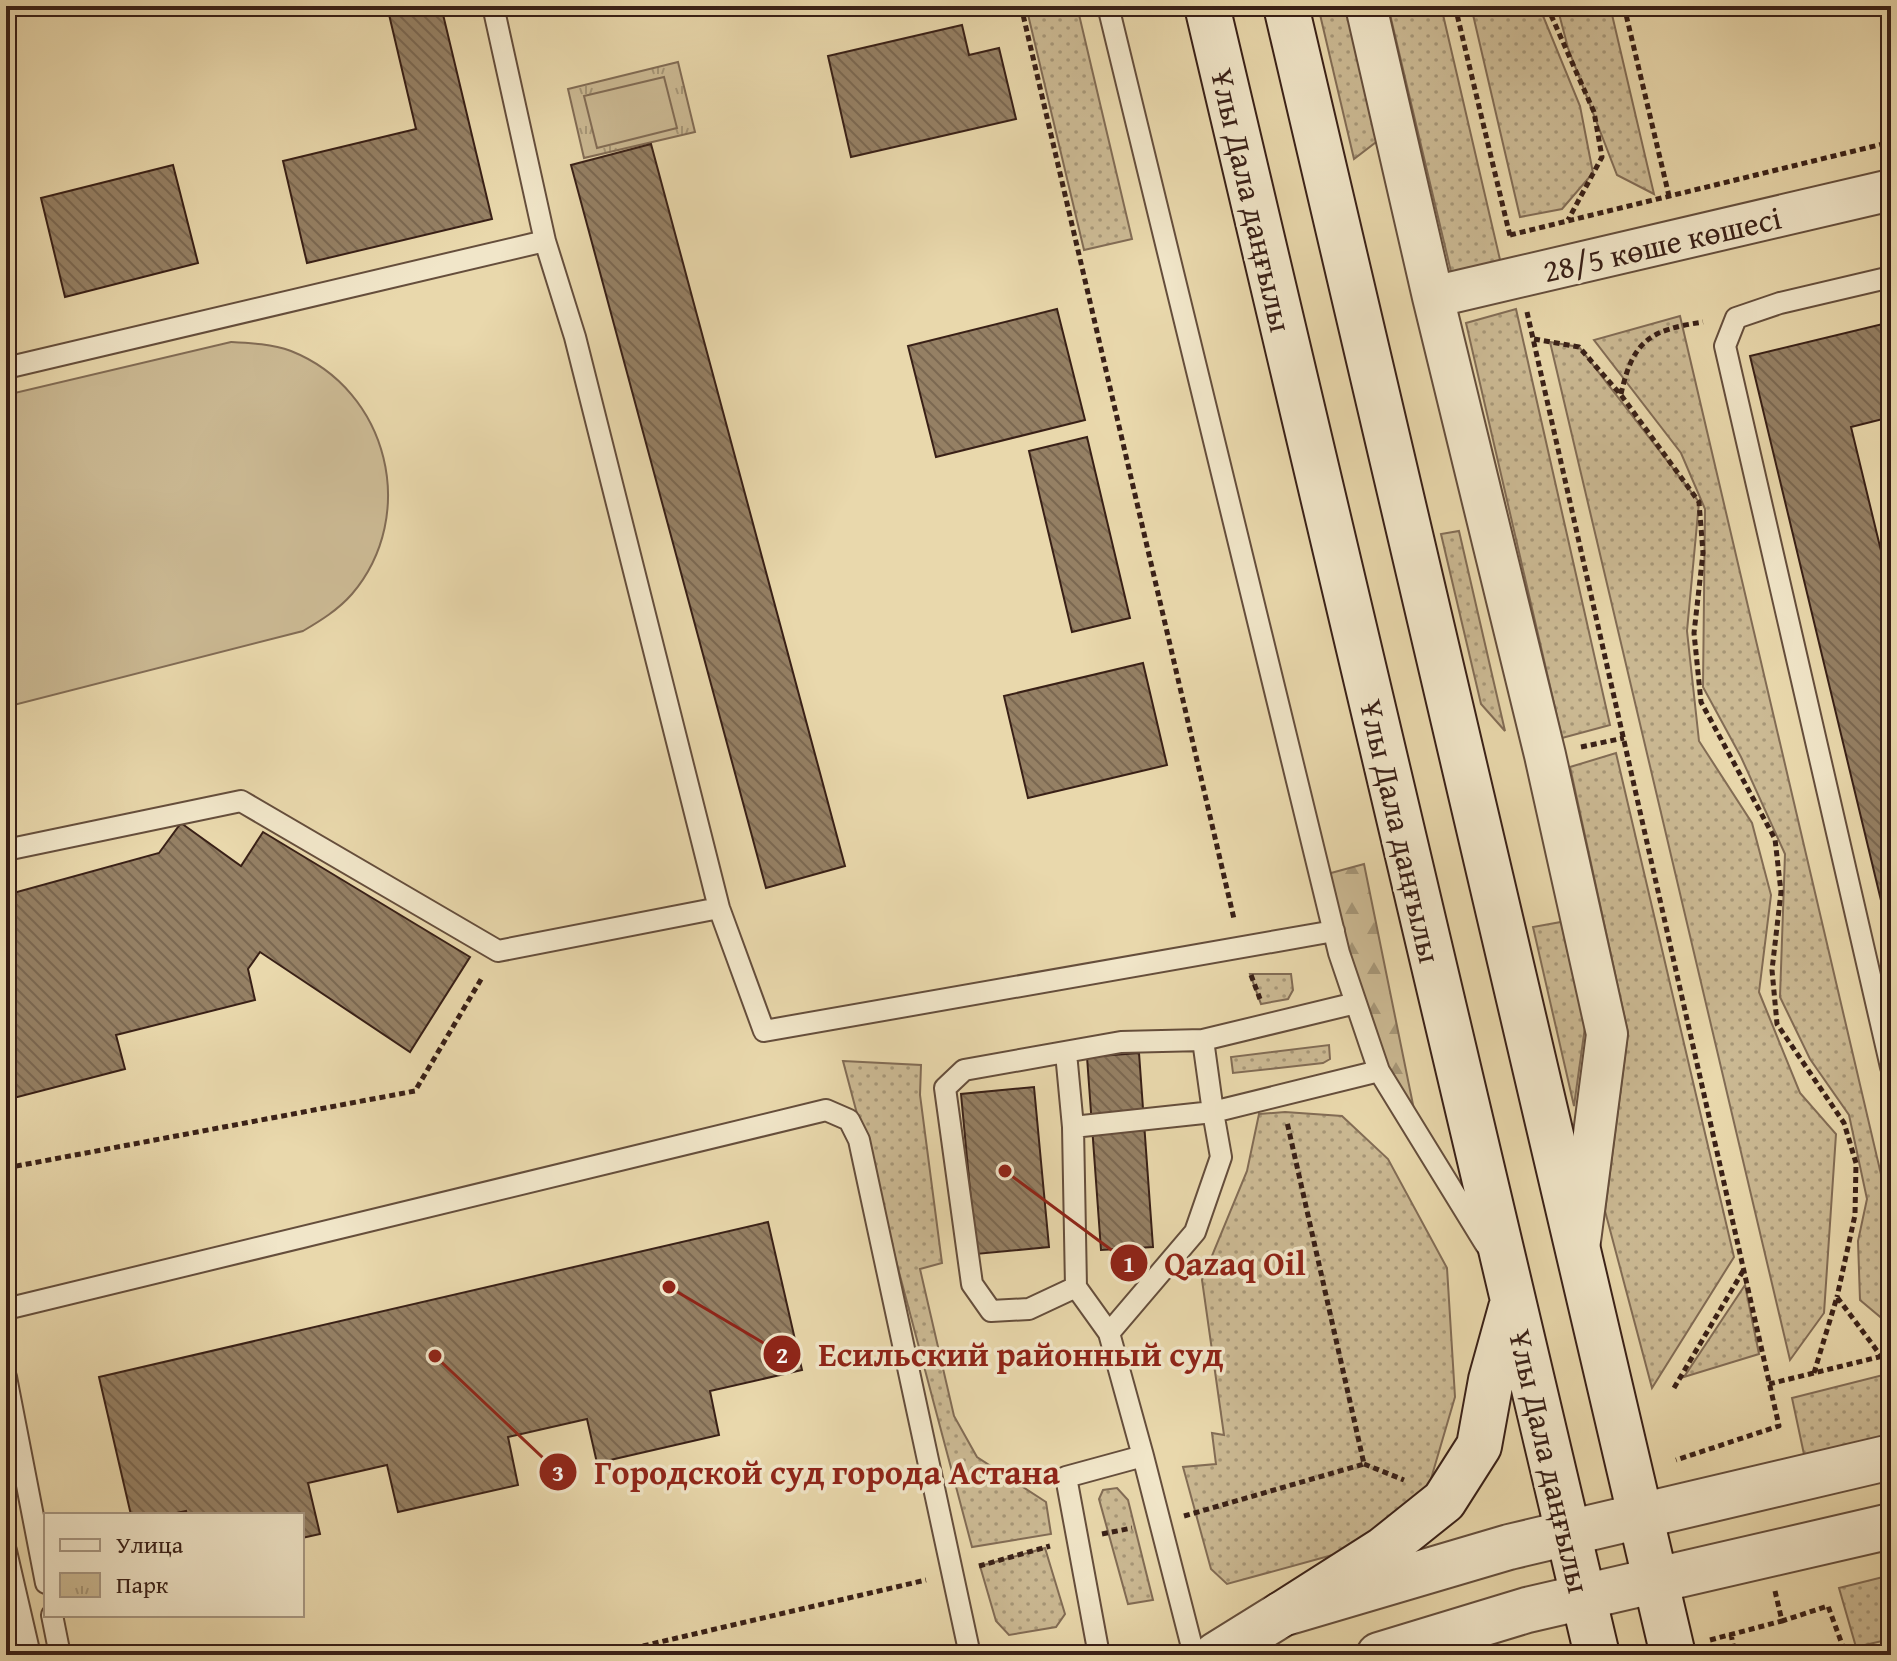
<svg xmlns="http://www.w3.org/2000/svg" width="1897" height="1661" font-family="'Gentium Book Plus',serif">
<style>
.grass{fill:url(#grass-dots);stroke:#826c55;stroke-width:2}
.forest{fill:url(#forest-firs);stroke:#826c55;stroke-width:2}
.park{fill:url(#park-tufts);stroke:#826c55;stroke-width:2}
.pitch{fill:#cbb993;stroke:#826c55;stroke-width:2}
.building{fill:url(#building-back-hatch);stroke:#392017;stroke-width:2}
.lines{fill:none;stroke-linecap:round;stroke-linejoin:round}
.service-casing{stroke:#654e3c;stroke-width:24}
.minor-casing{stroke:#654e3c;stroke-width:44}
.tertiary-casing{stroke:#654e3c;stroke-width:48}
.secondary-casing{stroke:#392017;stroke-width:48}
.path{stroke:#392017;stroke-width:5;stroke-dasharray:6 4;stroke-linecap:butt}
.service{stroke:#f1e6c9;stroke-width:20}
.minor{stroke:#f1e6c9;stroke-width:40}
.tertiary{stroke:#f1e6c9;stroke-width:44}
.secondary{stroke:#f1e6c9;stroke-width:44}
.labels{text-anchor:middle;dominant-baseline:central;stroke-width:7;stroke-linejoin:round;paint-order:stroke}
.street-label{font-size:32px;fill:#392017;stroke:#f1e6c9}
.leader{fill:none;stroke:#8f2418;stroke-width:3}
.callout-dot{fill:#8f2418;stroke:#f1e6c9;stroke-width:3}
.mark-label{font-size:24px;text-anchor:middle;font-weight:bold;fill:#fff}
.callout-label{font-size:34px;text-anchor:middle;font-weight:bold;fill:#8f2418;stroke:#f1e6c9;stroke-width:7;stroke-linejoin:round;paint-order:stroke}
</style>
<defs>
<pattern id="grass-dots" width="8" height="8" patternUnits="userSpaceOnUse" patternTransform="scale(2)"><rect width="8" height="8" fill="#cbb993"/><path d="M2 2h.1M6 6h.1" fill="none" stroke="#a69677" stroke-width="1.8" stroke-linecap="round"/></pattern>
<pattern id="forest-firs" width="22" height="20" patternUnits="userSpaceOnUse" patternTransform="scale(2)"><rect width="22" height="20" fill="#cbb993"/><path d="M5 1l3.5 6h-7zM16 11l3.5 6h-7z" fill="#a69677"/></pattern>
<pattern id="park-tufts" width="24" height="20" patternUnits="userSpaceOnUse" patternTransform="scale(2)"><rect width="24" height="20" fill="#cbb993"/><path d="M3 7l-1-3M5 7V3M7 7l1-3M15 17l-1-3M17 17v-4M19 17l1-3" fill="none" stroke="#a69677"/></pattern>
<pattern id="building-back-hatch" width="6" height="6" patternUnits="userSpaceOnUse" patternTransform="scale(2)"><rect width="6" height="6" fill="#958064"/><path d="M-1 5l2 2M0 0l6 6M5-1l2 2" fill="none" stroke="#7b6851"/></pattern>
</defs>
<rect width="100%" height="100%" fill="#e9d8ac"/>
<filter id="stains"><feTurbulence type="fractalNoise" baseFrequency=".0025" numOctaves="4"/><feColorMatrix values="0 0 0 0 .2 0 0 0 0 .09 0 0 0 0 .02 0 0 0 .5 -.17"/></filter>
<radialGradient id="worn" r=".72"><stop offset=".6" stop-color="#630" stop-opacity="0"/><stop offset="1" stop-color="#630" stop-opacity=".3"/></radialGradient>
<!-- grass -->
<path class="grass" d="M1026,6h51l55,233 -48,11z
M1318,6h34l28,133 -26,20z
M1388,6h53l60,258 -49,12z
M1471,6h68l41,100 13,67 -31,36 -42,8z
M1557,6h53l44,188 -37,-19 -49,-127z
M1516,309l94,416 -48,13 -96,-415z
M1680,316l211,901v109l-31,-26 -2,-59 9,-42 -18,-84 -39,-56 -30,-62 5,-143 -44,-97 -38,-70 2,-178 -24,-56 -87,-113z
M1550,342l29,5 120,155 -12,129 12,110 53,82 19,72 -12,97 41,101 36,41 -12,179 -34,47z
M1459,531l46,200 -24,-27 -40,-170z
M1616,753l118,504 -82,131 -47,-177 23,-178 -58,-266z
M1561,922l24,105 -11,79 -41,-179z
M1250,974h41l2,16 -5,9 -27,5z
M1329,1045l1,14 -7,4 -90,10 -2,-16z
M843,1061l78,4 -1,30 22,168 -22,6 34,147 23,41 69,45 5,32 -79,13z
M1285,1112l57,4 46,43 59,109 8,129 -27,92 -81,62 -120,33 -16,-15 -28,-102 33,-3 -4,-31 12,2 -22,-155 45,-109 12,-57z
M1745,1285l14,69 -75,23z
M1891,1373v65l-86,21 -13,-61z
M1117,1488l11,12 25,100 -25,4 -29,-105 4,-9z
M1045,1548l20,66 -9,13 -47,8 -13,-14 -16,-55z
M1891,1575v64l-35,8 -17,-59z"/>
<!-- forest -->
<path class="forest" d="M1364,864l56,275 -41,-68 -59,-195z"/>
<!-- park -->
<path class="park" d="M678,62l17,70 -111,26 -16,-69z"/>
<!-- pitch -->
<path class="pitch" d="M664,77l13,51 -80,20 -13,-52z
M231,342c20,1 41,2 60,9 98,39 128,164 61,243 -14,16 -32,27 -49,37l-297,76v-312z"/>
<!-- building -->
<path class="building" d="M387,6h54l51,213 -185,44 -24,-102 133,-32z
M920,6h32l-31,7z
M962,25l7,30 30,-7 17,71 -165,38 -23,-101z
M651,144l194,722 -79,22 -195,-723z
M173,165l25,98 -133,34 -24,-99z
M1057,309l28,111 -149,37 -28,-111z
M1891,322v95l-40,10 40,165v350l-141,-586z
M1087,437l43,181 -58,14 -43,-181z
M1143,663l24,102 -139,33 -24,-102z
M181,823l60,43 22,-34 207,125 -60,95 -150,-100 -12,17 7,31 -139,35 9,34 -119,31v-205l153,-42z
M1139,1053l14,194 -52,3 -14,-193z
M1034,1087l15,160 -73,7 -15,-160z
M768,1222l34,148 -92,21 9,44 -122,28 -10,-44 -79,18 10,48 -120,27 -11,-47 -79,18 12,51 -18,4v-23h-115l-1,-4 -19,4h-36l-32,-138z"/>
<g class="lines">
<defs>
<path id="service" d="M493,6l52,235 30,96 144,571 45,123 570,-100
M1108,6l231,947 40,118 107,174
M1891,277l-111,26 -44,15 -11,28 166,721
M6,368l539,-127
M6,850l235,-49 257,150 221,-43
M1356,1003l-153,37 10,72 166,-41
M1066,1053l7,74
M1076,1287l-47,22 -38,2 -19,-27 -27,-196 19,-18 157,-28 82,-2
M6,1309l820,-199 23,10 10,20 111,515
M1109,1333l-33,-46 -3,-160 140,-15 8,45 -26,75 -86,101 34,123
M6,1377l40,206
M6,1551l24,104
M52,1615l8,40
M1099,1655l-33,-178 77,-21 51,199"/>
<path id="minor" d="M1366,6l67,291 112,458 62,279 -27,207
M1433,297l458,-107"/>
<path id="tertiary" d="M1216,1655l66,-41 227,-67 382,-90
M1379,1655l148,-45 364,-84"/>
<path id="secondary" d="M1207,6l390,1649
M1286,6l387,1649
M1282,1614l102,-65 60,-48 35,-55 12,-66 20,-72"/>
</defs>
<!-- service casing -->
<use href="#service" class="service-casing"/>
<!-- minor casing -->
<use href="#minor" class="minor-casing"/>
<!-- tertiary casing -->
<use href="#tertiary" class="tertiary-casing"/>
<!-- secondary casing -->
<use href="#secondary" class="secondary-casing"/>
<!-- path -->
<path class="path" d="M1021,6l213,913
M1455,6l55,230
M1547,6l47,106 8,45 -34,63
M1624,6l45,190
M1510,235l381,-93
M1527,312l252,1114 -103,34
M1534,339l45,8 42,48 78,107 4,51 -9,80 7,69 74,137 6,53 -9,78 5,54 67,99 12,40 -1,52 -18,82
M1621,394c12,-54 29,-64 82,-72
M1581,747l43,-9
M1251,975l9,24
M6,1168l409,-77 68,-115
M1814,1373l23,-76 44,59
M1769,1384l122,-30
M1674,1388l69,-117
M1364,1464l40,16
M1184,1516l180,-52 -77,-342
M1102,1534l30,-6
M979,1566l71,-20
M1775,1591l7,30 46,-15 18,49
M1731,1634l4,21
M1710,1640l72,-19
M604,1655l322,-75"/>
<!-- service -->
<use href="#service" class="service"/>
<!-- minor -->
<use href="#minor" class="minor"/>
<!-- tertiary -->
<use href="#tertiary" class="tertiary"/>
<!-- secondary -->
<use href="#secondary" class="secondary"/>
</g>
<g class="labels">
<!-- street labels -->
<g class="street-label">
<text transform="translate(1252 200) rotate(77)">Ұлы Дала даңғылы</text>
<text transform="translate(1662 244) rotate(-13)">28/5 көше көшесі</text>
<text transform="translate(1401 831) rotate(77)">Ұлы Дала даңғылы</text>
<text transform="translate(1550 1461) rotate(77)">Ұлы Дала даңғылы</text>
</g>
</g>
<!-- callouts -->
<path class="leader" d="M1005 1171L1129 1263M669 1287L782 1354M435 1356L558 1472"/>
<g class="callout-dot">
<circle cx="1005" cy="1171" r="8"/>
<circle cx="669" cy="1287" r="8"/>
<circle cx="435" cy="1356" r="8"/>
<circle cx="1129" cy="1263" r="20"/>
<circle cx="782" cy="1354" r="20"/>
<circle cx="558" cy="1472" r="20"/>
</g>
<g class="mark-label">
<text x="1129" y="1272">1</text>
<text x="782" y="1363">2</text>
<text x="558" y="1481">3</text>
</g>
<g class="callout-label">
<text x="1235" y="1275">Qazaq Oil</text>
<text x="1021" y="1366">Есильский районный суд</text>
<text x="827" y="1484">Городской суд города Астана</text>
</g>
<!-- margin -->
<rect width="1897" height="1661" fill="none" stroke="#e9d8ac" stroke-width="32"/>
<rect x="8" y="8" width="1881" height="1645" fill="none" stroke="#392017" stroke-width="4"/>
<rect x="16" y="16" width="1865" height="1629" fill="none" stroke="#392017" stroke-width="2"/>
<!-- legend -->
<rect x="44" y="1513" width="260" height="104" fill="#f1e6c9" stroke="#a79782" stroke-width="2"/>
<rect x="60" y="1539" width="40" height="12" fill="#f1e6c9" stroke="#a79782" stroke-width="2"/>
<text x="116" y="1553" font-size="24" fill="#392017">Улица</text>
<rect x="60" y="1573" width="40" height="24" fill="url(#park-tufts)" stroke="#a79782" stroke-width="2"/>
<text x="116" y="1593" font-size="24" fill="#392017">Парк</text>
<rect width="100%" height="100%" filter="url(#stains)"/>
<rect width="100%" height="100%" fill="url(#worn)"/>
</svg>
